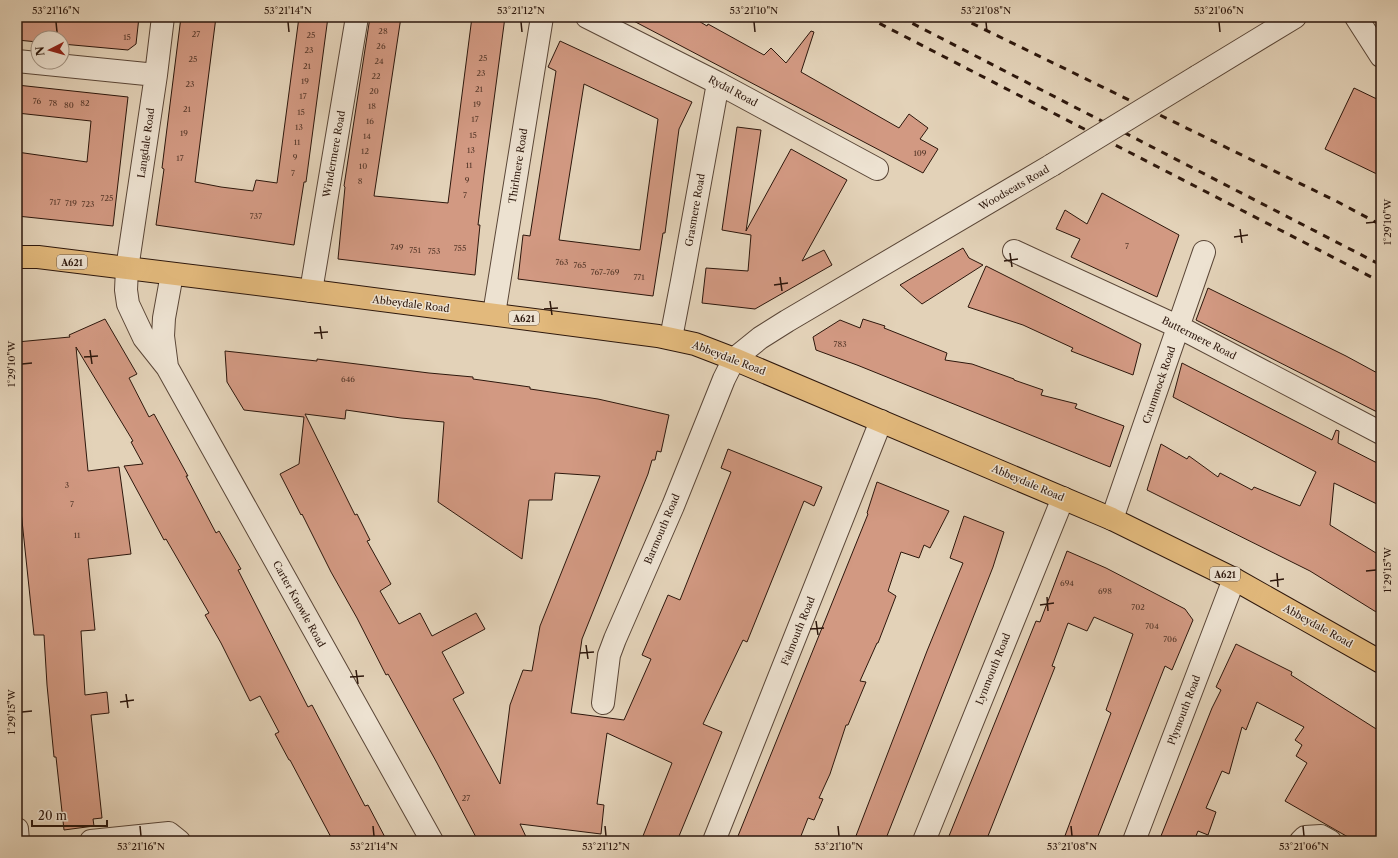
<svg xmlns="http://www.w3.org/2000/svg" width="1398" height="858" font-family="'Libre Caslon Text',serif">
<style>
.building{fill:#d29982;stroke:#2d170c;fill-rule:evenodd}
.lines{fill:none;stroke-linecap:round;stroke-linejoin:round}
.minor-casing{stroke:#5a4637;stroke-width:24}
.major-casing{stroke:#2d170c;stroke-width:24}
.minor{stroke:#ede2d1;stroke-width:22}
.major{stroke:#e2b97c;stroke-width:22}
.rail{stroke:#2d170c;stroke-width:3;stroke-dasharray:7 7;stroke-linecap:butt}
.minor-bridge-casing{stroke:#5a4637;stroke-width:24;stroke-linecap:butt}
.minor-bridge{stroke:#ede2d1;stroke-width:22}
.ticks{fill:none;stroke:#2d170c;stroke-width:1.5}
.labels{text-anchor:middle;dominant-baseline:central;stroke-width:3;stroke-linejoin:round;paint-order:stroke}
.number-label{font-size:8px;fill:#56382a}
.shield{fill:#ede2d1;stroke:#675447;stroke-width:1}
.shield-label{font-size:9px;font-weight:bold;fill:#2d170c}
.street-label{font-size:10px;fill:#2d170c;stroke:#ede2d1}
.neatline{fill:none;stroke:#2d170c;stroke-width:1.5}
.ticks-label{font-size:10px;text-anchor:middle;fill:#2d170c}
</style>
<rect width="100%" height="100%" fill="#e3d2b8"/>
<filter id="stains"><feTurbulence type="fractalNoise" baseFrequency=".005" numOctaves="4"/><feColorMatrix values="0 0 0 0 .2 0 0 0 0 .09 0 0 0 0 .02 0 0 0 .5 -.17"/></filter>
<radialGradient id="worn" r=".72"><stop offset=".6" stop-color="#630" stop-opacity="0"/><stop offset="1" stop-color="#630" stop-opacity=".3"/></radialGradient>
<!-- building -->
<path class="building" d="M17,17h122l-3,27 -8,6 -66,-6v-6h-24v4l-21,-2z
M181,17h35l-21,165 26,5 32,4 3,-11 21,3 22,-166h29l-22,165h-2l-10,63 -138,-20 8,-56 -2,-1z
M370,17h31l-27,179 74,7 24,-186h33l-21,158 -6,50h2l-5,50 -137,-16 7,-72 -1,-1z
M626,17h66l15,9 1,-2 56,31 7,-7 15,15 25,-32 3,1 -13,40 98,56 10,-14 19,14 -8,11 18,10 -15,24z
M560,41l132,61 -13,27 -14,104h-2l-10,63 -135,-17 5,-44 7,1 26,-165 -8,-4zM584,84l74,35 -18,131 -81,-10z
M17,85l111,12 -15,129 -96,-10v-64l70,10 4,-41 -74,-8z
M1354,88l27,13v75l-56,-27z
M737,127l24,3 -15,101 45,-82 56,31 -45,81 22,-11 8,15 -77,44 -53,-6 4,-35 42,3 3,-36 -29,-5z
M1102,193l77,42 -22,62 -86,-40 9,-18 -24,-10 9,-19 22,14z
M963,248l6,10 14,7 -61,39 -22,-19z
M986,266l155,78 -8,31 -62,-24 2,-3 -50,-23 -55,-18z
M1208,288l138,68 35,19v39l-185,-94z
M105,319l32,55 -8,4 20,39 5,-3 34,62h-2l30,57 3,-2 22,38 -3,1 70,137 4,-2 53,101 3,-1 19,36h-54l-43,-81h-1l-14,-26 4,-2 -19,-36 -10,5 -29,-58 -16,-28 4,-2 -43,-74 -2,1 -40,-74 19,-2 -12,-22 2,-1 -57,-94 12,124 31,-4 12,87 -43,5 7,71 -14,1 4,64 22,-3 2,21 -18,2 11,103 -9,1 1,7 -30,4 -8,-73h-2l-7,-72 -3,-50h-10l-17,-162v-131l53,-5 -1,-2z
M863,319l22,7 -1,2 63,25 -2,7 27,4 42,15v1l29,10 -2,5 36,9 -2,4 49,18 -14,41 -253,-102 -41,-15 -3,-13 27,-17 20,8z
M225,351l92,10v-2l112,14 44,4v2l57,8v2l68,10 71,16 -8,37 -4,-1 -2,9h-3l-4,14 -66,165 -11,74 53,7 27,-61 -9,-4 26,-60 12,5 51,-128 -10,-4 7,-19 94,38 -8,19 -10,-5 -57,141 -4,-2 -40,84 19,8 -45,109h-36l31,-78 -65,-30 -10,71 7,1 -3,29 -81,-10 8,17h-50l-41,-78 -49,-89 -2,1 -29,-57 -26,-46 -29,-58 -1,1 -21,-41 19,-10 5,-47 -60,-7 -17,-28zM346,410l55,8 43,4 -6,80 84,57 7,-59h23l3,-27 45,3 -60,150 -8,45 -9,-1 -13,35 -10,79 -47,-85 11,-6 -22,-41 43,-23 -9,-16 -44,23 -12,-23 -21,11 -19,-33 11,-7 -24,-43 3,-1 -13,-26 -2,1 -50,-101 40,5z
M1182,363l150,77 4,-10 3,1 -1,12 43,22v41l-47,-23 -4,42 51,31v59l-71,-44 -163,-81 14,-46 26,15 2,-3 29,21 2,-4 32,17 2,-3 46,19 16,-34 -143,-75z
M877,482l72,29 -19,37 -6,-3 -5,13 -18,-6 -13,39 8,5 -18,47h-1l-17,38 6,1 -18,43h-2l-16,49 -11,24 4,1 -9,21 -6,-2 -9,23h-63l132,-327 -1,-1z
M964,516l40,16 -11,35 -108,274h-31l73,-190 36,-88 -13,-5z
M1067,551l39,17 79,41 8,11 -21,50 -7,-4 -69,175h-33l48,-128 -5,-3 27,-76 -39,-17 -7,14 -19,-8 -16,43 3,1 -69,174h-39l89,-220 4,1z
M1236,644l56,28 -1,3 90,57v109h-26l-70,-40 22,-38 -11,-7 6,-11 -7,-5 9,-13 -47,-25 -11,28 -4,-3 -13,47 -7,-3 -16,37 10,4 -8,23 -10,-4 -4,10h-35l53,-133 9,-18 -5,-3z"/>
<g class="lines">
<defs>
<path id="minor" d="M163,17l-7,58 -29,194 -1,21 2,14 16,34 23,29 265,474
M587,17l131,66 159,86
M1356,17l25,39
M17,61l139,14
M1198,76l97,-59
M1014,251l165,76 202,106
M311,291l46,-274
M494,314l48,-297
M671,338l11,-57 36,-198
M167,367l-4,-31 1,-18 8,-44
M1112,519l92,-267
M603,703l6,-48 6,-16 58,-133 51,-127 10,-20 26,-21 27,-17 265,-156
M17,829l1,12
M91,841l78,-8 10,8
M714,841l167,-420
M924,841l139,-343
M1134,841l100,-262
M1301,841l4,-4 16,-1 9,5"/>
<path id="major" d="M17,257h21l243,30 377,49 37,8 39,15 378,160 122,60 147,83"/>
</defs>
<!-- minor casing -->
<use href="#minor" class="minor-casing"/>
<!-- major casing -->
<use href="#major" class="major-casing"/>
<!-- minor -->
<use href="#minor" class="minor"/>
<!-- major -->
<use href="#major" class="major"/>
<!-- rail -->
<path class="rail" d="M867,17l514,265
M900,17l481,248
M959,17l379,185 43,23"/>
<defs>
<path id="minor-bridge" d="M1052,165l146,-89"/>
</defs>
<!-- minor-bridge casing -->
<use href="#minor-bridge" class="minor-bridge-casing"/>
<!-- minor-bridge -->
<use href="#minor-bridge" class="minor-bridge"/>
</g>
<!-- ticks -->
<path class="ticks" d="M56,22l1,10M288,22l1,10M521,22l1,10M754,22l1,10M986,22l1,10M1219,22l1,10M1366,223l10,-1M1240,229l2,14M1234,237l14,-2M1010,253l2,14M1004,261l14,-2M780,277l2,14M774,285l14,-2M550,301l2,14M544,309l14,-1M320,326l2,13M314,333l14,-1M90,350l2,14M84,357l14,-1M22,364l10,-1M1366,571l10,-1M1277,573l1,14M1270,581l14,-2M1047,597l1,14M1040,605l14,-2M816,621l2,14M810,629l14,-1M586,645l2,14M580,653l14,-1M356,670l2,14M350,677l14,-1M126,694l2,14M120,702l14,-2M22,712l10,-1M140,826l1,10M373,826l1,10M605,826l1,10M838,826l1,10M1071,826l1,10M1303,826l1,10"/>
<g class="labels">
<!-- number labels -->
<g class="number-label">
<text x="383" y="31">28</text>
<text x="196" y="34">27</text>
<text x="311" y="35">25</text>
<text x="127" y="37">15</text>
<text x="381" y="46">26</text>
<text x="309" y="50">23</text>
<text x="483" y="58">25</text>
<text x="193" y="59">25</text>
<text x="379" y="61">24</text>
<text x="307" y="66">21</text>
<text x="481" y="73">23</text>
<text x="376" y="76">22</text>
<text x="305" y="81">19</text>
<text x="190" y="84">23</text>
<text x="479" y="89">21</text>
<text x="374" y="91">20</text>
<text x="303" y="96">17</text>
<text x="37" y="101">76</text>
<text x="53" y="103">78</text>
<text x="85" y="103">82</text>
<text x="477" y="104">19</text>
<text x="69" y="105">80</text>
<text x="372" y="106">18</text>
<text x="187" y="109">21</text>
<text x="301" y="112">15</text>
<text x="475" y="119">17</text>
<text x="370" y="121">16</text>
<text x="299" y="127">13</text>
<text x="184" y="133">19</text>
<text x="473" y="135">15</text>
<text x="367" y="136">14</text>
<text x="297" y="142">11</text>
<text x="471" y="150">13</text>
<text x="365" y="151">12</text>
<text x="920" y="153">109</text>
<text x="295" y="157">9</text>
<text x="180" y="158">17</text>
<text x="469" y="165">11</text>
<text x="363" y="166">10</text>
<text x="293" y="173">7</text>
<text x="467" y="180">9</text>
<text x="360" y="181">8</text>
<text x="465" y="195">7</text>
<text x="107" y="198">725</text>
<text x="55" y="202">717</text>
<text x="71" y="203">719</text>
<text x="88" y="204">723</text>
<text x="256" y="216">737</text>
<text x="1127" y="246">7</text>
<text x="397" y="247">749</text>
<text x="460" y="248">755</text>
<text x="415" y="250">751</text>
<text x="434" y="251">753</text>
<text x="562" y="262">763</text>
<text x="580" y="265">765</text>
<text x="605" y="272">767-769</text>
<text x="639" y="277">771</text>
<text x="840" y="344">783</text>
<text x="348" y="379">646</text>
<text x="67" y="485">3</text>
<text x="72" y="504">7</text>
<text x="77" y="535">11</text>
<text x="1067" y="583">694</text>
<text x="1105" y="591">698</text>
<text x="1138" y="607">702</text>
<text x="1152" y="626">704</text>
<text x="1170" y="639">706</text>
<text x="466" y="798">27</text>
</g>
<!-- shield labels -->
<g class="shield">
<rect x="57" y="255" width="30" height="14" rx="3"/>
<rect x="509" y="311" width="30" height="14" rx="3"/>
<rect x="1210" y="567" width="30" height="14" rx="3"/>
</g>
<g class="shield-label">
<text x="72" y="262">A621</text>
<text x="524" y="318">A621</text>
<text x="1225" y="574">A621</text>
</g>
<!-- street labels -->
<g class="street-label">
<text transform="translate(733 91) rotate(28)">Rydal Road</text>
<text transform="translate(146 143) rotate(-82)">Langdale Road</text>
<text transform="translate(334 154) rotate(-80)">Windermere Road</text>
<text transform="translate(518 166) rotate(-81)">Thirlmere Road</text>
<text transform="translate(1014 188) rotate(-30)">Woodseats Road</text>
<text transform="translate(695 210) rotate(-80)">Grasmere Road</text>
<text transform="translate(411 304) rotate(7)">Abbeydale Road</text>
<text transform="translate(1199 338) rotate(27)">Buttermere Road</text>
<text transform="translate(729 358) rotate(21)">Abbeydale Road</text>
<text transform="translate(1159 385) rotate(-71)">Crummock Road</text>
<text transform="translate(1028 483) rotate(23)">Abbeydale Road</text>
<text transform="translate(662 529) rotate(-67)">Barmouth Road</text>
<text transform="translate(299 604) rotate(61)">Carter Knowle Road</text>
<text transform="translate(1318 626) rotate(29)">Abbeydale Road</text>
<text transform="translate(798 631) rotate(-68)">Falmouth Road</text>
<text transform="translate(993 669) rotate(-68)">Lynmouth Road</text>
<text transform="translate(1184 710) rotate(-69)">Plymouth Road</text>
</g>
</g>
<!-- margin -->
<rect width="1398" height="858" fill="none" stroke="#e3d2b8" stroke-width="44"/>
<!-- north arrow -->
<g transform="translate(50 50) rotate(264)"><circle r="19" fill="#ede2d1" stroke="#a09182"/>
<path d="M0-3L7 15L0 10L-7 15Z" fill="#8f2418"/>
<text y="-6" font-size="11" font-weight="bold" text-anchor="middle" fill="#2d170c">N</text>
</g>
<!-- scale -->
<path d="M32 820v6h75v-6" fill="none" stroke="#2d170c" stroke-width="2"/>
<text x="38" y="820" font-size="12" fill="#2d170c" stroke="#ede2d1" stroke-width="3" paint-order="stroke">20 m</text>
<rect x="22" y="22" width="1354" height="814" class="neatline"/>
<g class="ticks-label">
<text x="56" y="14">53°21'16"N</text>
<text x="288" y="14">53°21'14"N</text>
<text x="521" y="14">53°21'12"N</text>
<text x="754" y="14">53°21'10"N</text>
<text x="986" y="14">53°21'08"N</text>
<text x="1219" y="14">53°21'06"N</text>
<text transform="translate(1387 222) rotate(-90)" y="4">1°29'10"W</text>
<text transform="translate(11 364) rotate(-90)" y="4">1°29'10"W</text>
<text transform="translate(1387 570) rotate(-90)" y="4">1°29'15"W</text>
<text transform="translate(11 712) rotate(-90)" y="4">1°29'15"W</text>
<text x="141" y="850">53°21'16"N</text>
<text x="374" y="850">53°21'14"N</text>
<text x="606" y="850">53°21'12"N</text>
<text x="839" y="850">53°21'10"N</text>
<text x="1072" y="850">53°21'08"N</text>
<text x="1304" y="850">53°21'06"N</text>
</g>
<rect width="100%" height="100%" filter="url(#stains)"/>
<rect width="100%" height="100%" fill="url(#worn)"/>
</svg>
